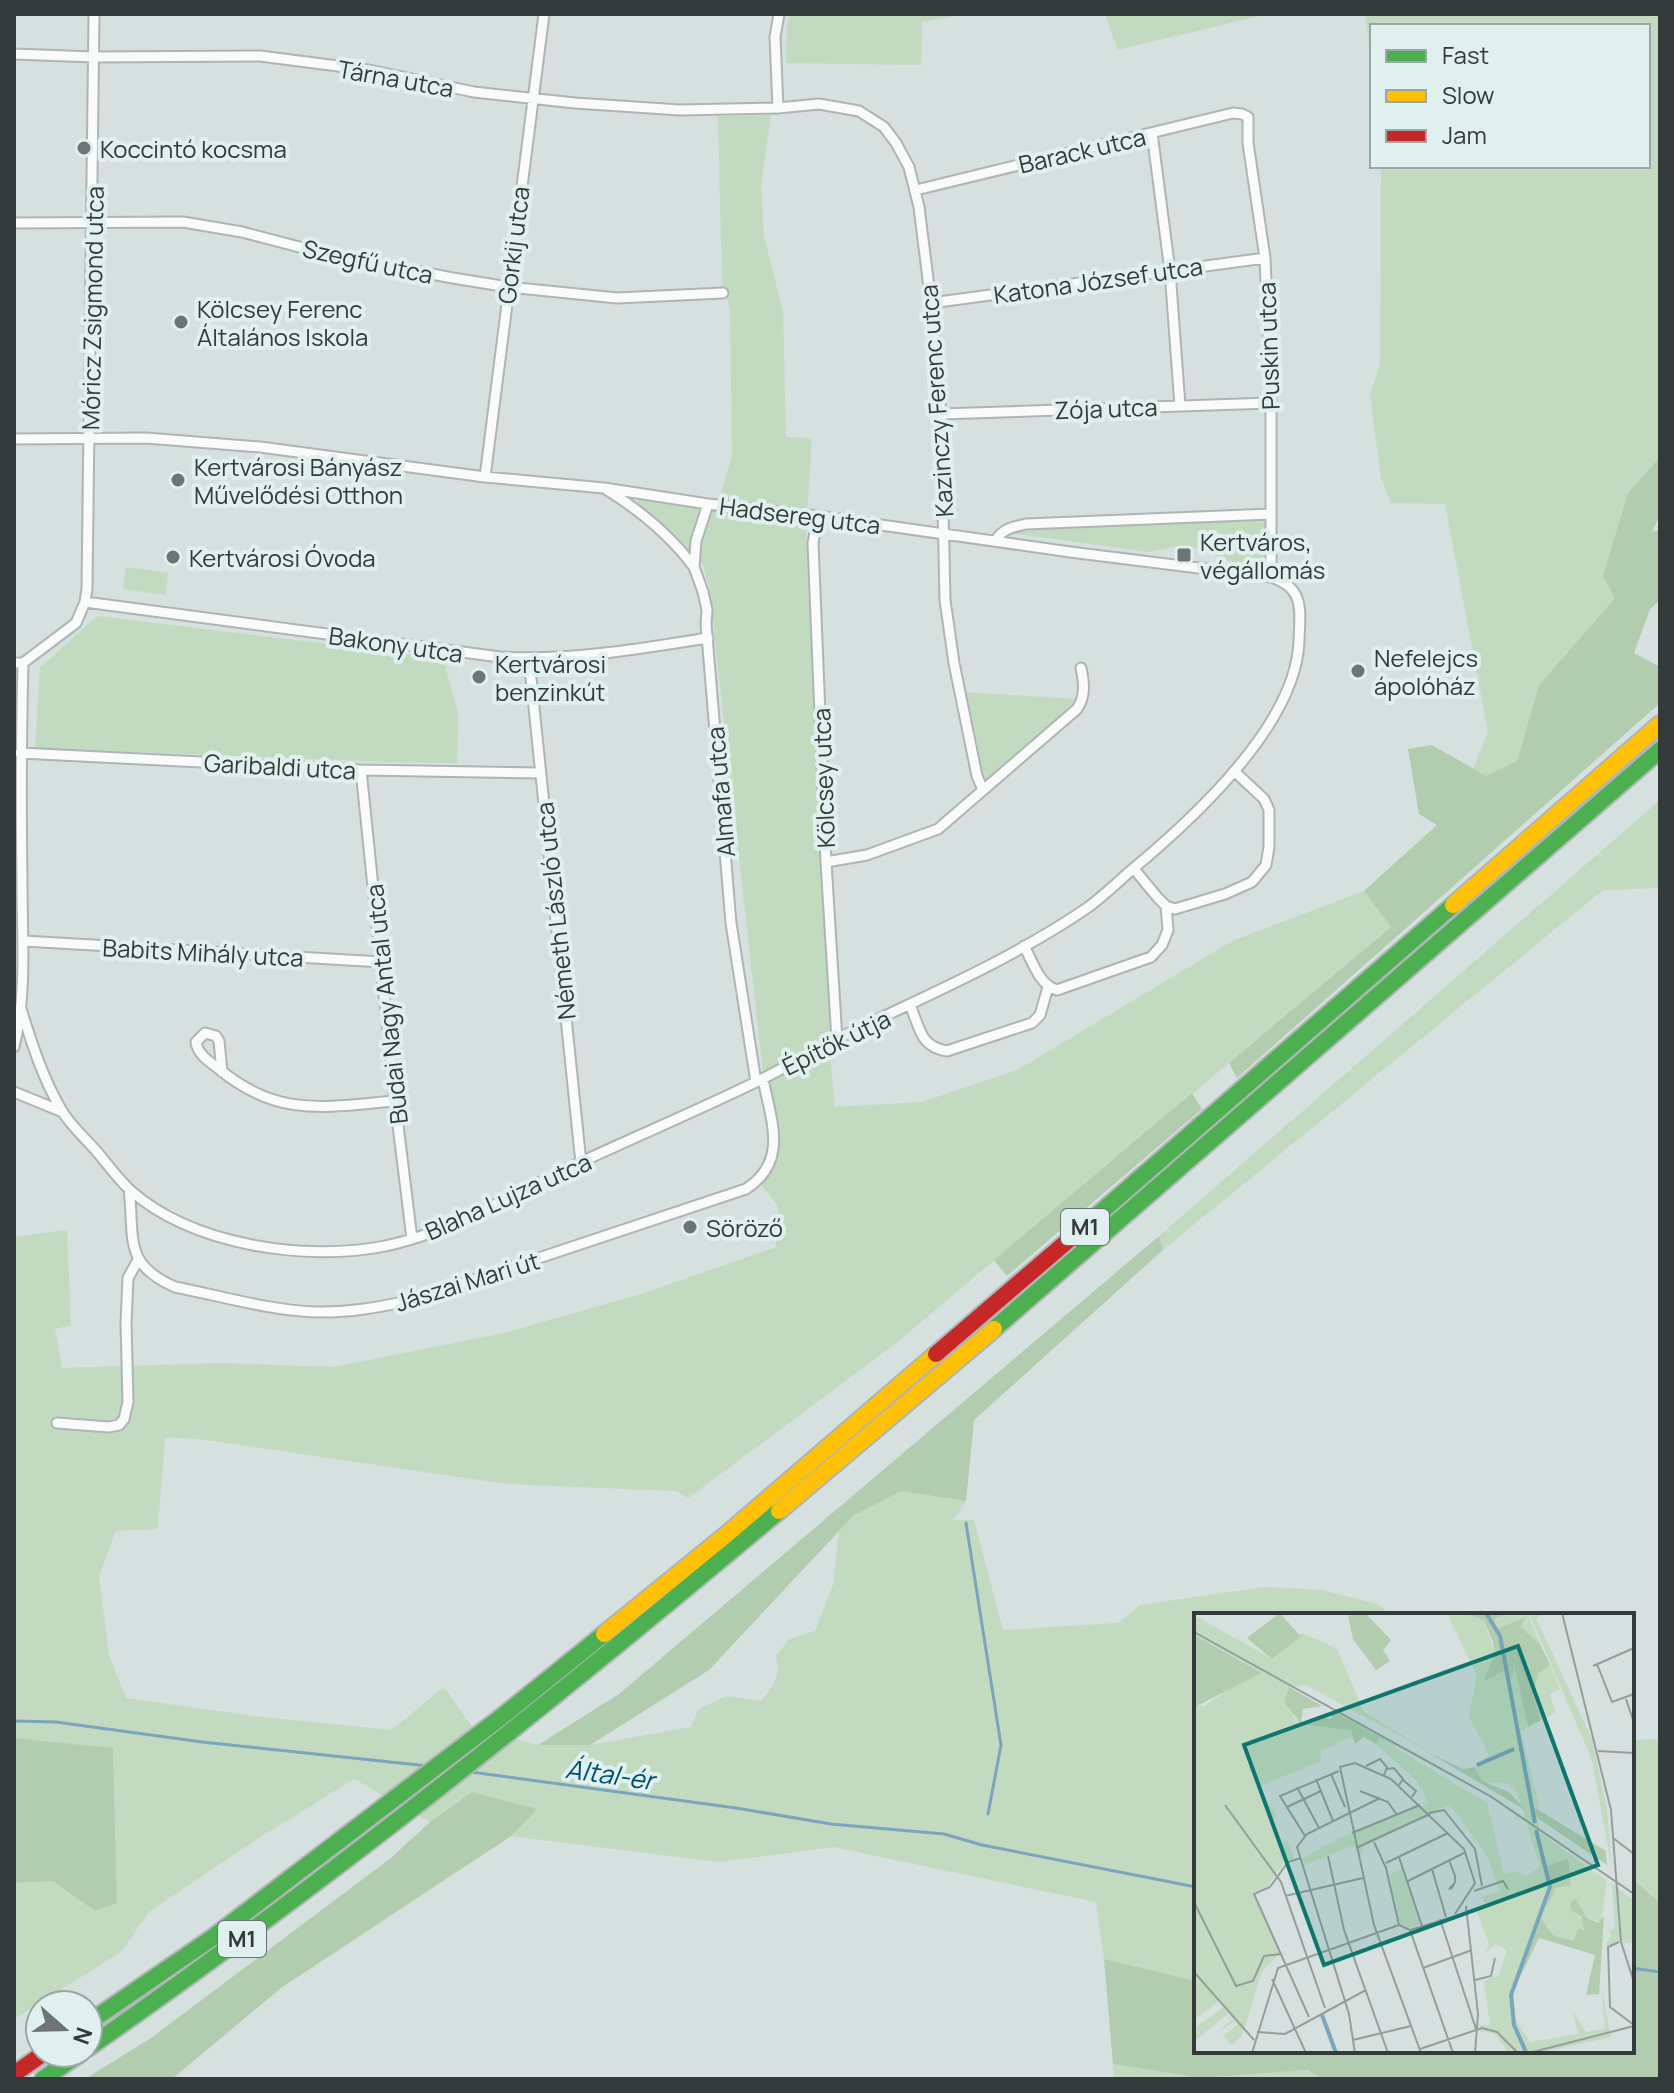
<svg xmlns="http://www.w3.org/2000/svg" width="1674" height="2093" font-family="Manrope,sans-serif">
<style>
.green{fill:#c2dac0}
.forest{fill:#b2ccb0}
.lines{fill:none;stroke-linecap:round;stroke-linejoin:round}
.stream{stroke:#7aa5bc;stroke-width:3}
.street-casing{stroke:#aeb5b4;stroke-width:13}
.fast-casing{stroke:#aeb5b4;stroke-width:20}
.slow-casing{stroke:#aeb5b4;stroke-width:20}
.jam-casing{stroke:#aeb5b4;stroke-width:20}
.street{stroke:#f9fafa;stroke-width:9}
.fast{stroke:#4caf50;stroke-width:16}
.slow{stroke:#ffc107;stroke-width:16}
.jam{stroke:#c62828;stroke-width:16}
.poi-dot{fill:#6d7473;stroke:#e0f0ee;stroke-width:3}
.labels{text-anchor:middle;dominant-baseline:central;stroke-width:8;stroke-linejoin:round;paint-order:stroke}
.shield{fill:#e0f0ee;stroke:#68716f;stroke-width:2}
.shield-label{font-size:22px;font-weight:bold;fill:#343a39}
.street-label{font-size:24px;fill:#343a39;stroke:#e0f0ee}
.poi-label{font-size:24px;fill:#343a39;stroke:#e0f0ee;text-anchor:start}
.water-label{font-size:26px;font-style:italic;fill:#004d6f;stroke:#e0f0ee}
.inset-river{fill:none;stroke:#7aa5bc;stroke-width:4}
.inset-road{fill:none;stroke:#959e9c;stroke-width:2}
.view{fill:#0f766e;fill-opacity:0.15;stroke:#0f766e;stroke-width:4}
.inset-edge{fill:none;stroke:#343a39;stroke-width:4}
</style>
<rect width="100%" height="100%" fill="#d6e0de"/>
<!-- green -->
<path class="green" d="M790,14h174l-42,8 -1,43 -135,-2 1,-36z
M1105,14h162l-149,36z
M1365,14h295v443l-32,36 -13,105 -76,87 -22,76 -31,15 -13,-7 15,-37 -43,-228 -54,-1 -10,-25 -11,-83 10,-31 1,-198h267v-140h-276v39z
M771,115l-10,70 3,51 19,76 3,125 26,1 -6,90 25,496 -3,10 7,73 87,-5 95,-32 215,-129 132,-50 27,36 -501,421 -202,150 -12,-7 -169,-7 -308,-45 -34,-2 -7,92 -42,2 -17,45 10,79 17,43 135,19 130,13 53,-43 29,41 65,17h52l101,-18 7,-17 28,-14 35,5c13,-16 20,-24 15,-45l13,-17 26,-8 18,-46 6,-54 14,-15 48,-25 65,10 -13,19h21l29,110 115,-7 22,-18 124,-18 58,3 55,14 15,11h-196v366l-92,-22 -8,-57 -262,-55 -115,15 -208,-26 25,-27 -64,-17 -42,30 -76,-43 -103,64 -102,69 -28,40 -107,67v-136l39,-2 42,30 22,-9 -4,-154 -99,-10v-501l53,-7 4,95 -16,4 7,39 158,-5 114,4 170,-34 140,-40 132,-46 2,-41 -17,-22 8,-11 9,-32 -15,-67 -54,-488 -6,-21 -66,-63 3,-4 76,11 16,-53 -2,-147 -8,-27 -4,-166z
M1264,520l4,33 -16,12 -18,-2 -36,-15 -19,-2 -30,6 -146,-20 24,-4z
M126,567l42,6 -3,22 -42,-6z
M97,616l346,42 15,55 -1,50 -69,-1 -353,-14 5,-80z
M961,692l117,7v3l-94,81 -7,-10z
M1660,800v88l-57,2 -440,360 -4,-14z
M1660,1739v164l-28,-25v-138z
M1113,2064l87,14 108,-8 14,9h-208z"/>
<!-- forest -->
<path class="forest" d="M1660,457v58l-8,17 8,-2v70l-10,9 -16,44 26,14v36l-423,375 -8,-15 162,-136 -27,-36 73,-66 -18,-11 -11,-65 24,-4 54,31 31,-15 22,-76 76,-87 -12,-22 25,-83z
M1192,1093l10,16 -195,167 -13,-16z
M1159,1236l4,14 -189,170 -8,81 -65,-10 -48,25 -144,154 -119,75h-52l81,-51z
M14,1738l99,10 4,155 -22,8 -42,-30 -39,2z
M472,1792l65,17 -26,27 -230,152 -109,91h-87l66,-41 240,-180 39,-36z
M1632,1878l28,25v176h-338l-14,-9 -108,8 -87,-14 -9,-105 92,22v70h436z"/>
<g class="lines">
<!-- stream -->
<path class="stream" d="M966,1523l35,222 -13,69
M14,1721l42,1 146,20 226,24
M471,1772l265,36 95,16 113,10 38,11 214,42
M1632,1968l28,4"/>
<defs>
<path id="street" d="M14,54l80,3 166,-1 109,14 105,22 101,11 105,7 98,-2 41,-4 40,7 25,16 12,16 13,24 10,40 12,96 10,111 4,186 9,63 23,113 6,14
M778,108l-3,-71 4,-23
M1152,133l18,138 10,135
M916,190l317,-77 9,1 6,3v26l17,115 6,145v174
M14,223l169,-1 59,10 88,23 123,23 55,9 109,11 106,-5
M931,303l334,-45
M941,414l330,-11
M14,439l132,-1 114,9 225,30 119,11 104,16 110,12 252,36 201,25c34,11 29,33 28,64 -3,85 -108,180 -171,232 -13,12 -27,25 -41,35 -79,54 -167,90 -252,132 -25,13 -49,27 -75,40 -59,29 -121,55 -181,83 -47,23 -93,48 -141,68 -18,5 -36,12 -53,15 -80,16 -193,-1 -255,-56 -12,-11 -22,-25 -32,-37 -12,-14 -27,-27 -36,-42 -19,-32 -30,-67 -41,-102
M485,477l59,-463
M607,490c34,21 63,45 87,77
M708,504l-12,37 -2,26 9,25 4,18 -1,14 25,299 25,159
M818,516l-5,27 13,319 11,178
M996,540c7,-12 18,-13 30,-16l245,-10
M85,602l415,55c70,4 139,-8 208,-19
M529,659l52,504
M14,663h9l53,-40 9,-21 2,-13 7,-575
M20,753l341,17 179,3
M361,770l34,331 17,138
M826,862l41,-7 71,-26 139,-120c9,-13 7,-27 4,-41
M1134,869l24,29 8,8 9,3 50,-15 27,-12 14,-17 3,-18v-37l-5,-11 -30,-28
M24,941l358,21
M1024,946c9,16 15,39 33,44l94,-33 11,-12 6,-15 -2,-24
M910,1005c10,23 10,42 37,46l85,-28 8,-8 8,-28
M14,1047c13,-53 8,-110 8,-164 -1,-73 -1,-147 1,-220
M222,1072l-3,-31 -3,-5 -11,-3 -9,9c1,12 14,20 23,27 59,49 106,38 176,32
M14,1092l49,20
M129,1189c6,48 -7,75 46,98 46,9 93,23 140,25 33,1 65,-5 98,-12l333,-111c43,-28 25,-68 17,-110
M57,1423l52,4 10,-2 5,-6 4,-17 -2,-79 2,-45 10,-18"/>
<path id="fast" d="M1085,1226l368,-321
M994,1329l666,-579
M88,2023l124,-85 288,-220 104,-84
M88,2048c240,-167 467,-349 691,-537
M43,2079l38,-26"/>
<path id="slow" d="M1453,905l207,-181
M779,1511l215,-182
M604,1634l122,-99 210,-181"/>
<path id="jam" d="M936,1354l149,-128
M14,2074l30,-21"/>
</defs>
<!-- street casing -->
<use href="#street" class="street-casing"/>
<!-- fast casing -->
<use href="#fast" class="fast-casing"/>
<!-- slow casing -->
<use href="#slow" class="slow-casing"/>
<!-- jam casing -->
<use href="#jam" class="jam-casing"/>
<!-- street -->
<use href="#street" class="street"/>
<!-- fast -->
<use href="#fast" class="fast"/>
<!-- slow -->
<use href="#slow" class="slow"/>
<!-- jam -->
<use href="#jam" class="jam"/>
</g>
<!-- markers -->
<g class="poi-dot">
<circle cx="84" cy="148" r="8"/>
<circle cx="181" cy="322" r="8"/>
<circle cx="178" cy="480" r="8"/>
<rect x="1176" y="547" width="16" height="16" rx="4"/>
<circle cx="173" cy="557" r="8"/>
<circle cx="1358" cy="671" r="8"/>
<circle cx="479" cy="677" r="8"/>
<circle cx="690" cy="1227" r="8"/>
</g>
<g class="labels">
<!-- shield labels -->
<g class="shield">
<rect x="1061" y="1209" width="48" height="36" rx="6"/>
<rect x="218" y="1921" width="48" height="36" rx="6"/>
</g>
<g class="shield-label">
<text x="1085" y="1227">M1</text>
<text x="242" y="1939">M1</text>
</g>
<!-- street labels -->
<g class="street-label">
<text transform="translate(396 78) rotate(10)">Tárna utca</text>
<text transform="translate(1082 150) rotate(-13)">Barack utca</text>
<text transform="translate(513 245) rotate(-83)">Gorkij utca</text>
<text transform="translate(368 261) rotate(12)">Szegfű utca</text>
<text transform="translate(1098 280) rotate(-8)">Katona József utca</text>
<text transform="translate(92 308) rotate(-89)">Móricz Zsigmond utca</text>
<text transform="translate(1268 346) rotate(-92)">Puskin utca</text>
<text transform="translate(936 401) rotate(-94)">Kazinczy Ferenc utca</text>
<text transform="translate(1106 408) rotate(-2)">Zója utca</text>
<text transform="translate(800 515) rotate(7)">Hadsereg utca</text>
<text transform="translate(396 644) rotate(8)">Bakony utca</text>
<text transform="translate(280 766) rotate(3)">Garibaldi utca</text>
<text transform="translate(823 778) rotate(-92)">Kölcsey utca</text>
<text transform="translate(720 792) rotate(-95)">Almafa utca</text>
<text transform="translate(555 911) rotate(-96)">Németh László utca</text>
<text transform="translate(203 952) rotate(3)">Babits Mihály utca</text>
<text transform="translate(386 1004) rotate(-96)">Budai Nagy Antal utca</text>
<text transform="translate(836 1042) rotate(-26)">Építők útja</text>
<text transform="translate(508 1196) rotate(-24)">Blaha Lujza utca</text>
<text transform="translate(467 1281) rotate(-17)">Jászai Mari út</text>
</g>
<!-- poi labels -->
<g class="poi-label">
<text x="100" y="148">Koccintó kocsma</text>
<text x="197" y="308">Kölcsey Ferenc<tspan x="197" dy="28">Általános Iskola</tspan></text>
<text x="194" y="466">Kertvárosi Bányász<tspan x="194" dy="28">Művelődési Otthon</tspan></text>
<text x="1200" y="541">Kertváros,<tspan x="1200" dy="28">végállomás</tspan></text>
<text x="189" y="557">Kertvárosi Óvoda</text>
<text x="1374" y="657">Nefelejcs<tspan x="1374" dy="28">ápolóház</tspan></text>
<text x="495" y="663">Kertvárosi<tspan x="495" dy="28">benzinkút</tspan></text>
<text x="706" y="1227">Söröző</text>
</g>
<!-- water labels -->
<g class="water-label">
<text transform="translate(610 1774) rotate(8)">Által-ér</text>
</g>
</g>
<!-- overview -->
<g transform="translate(1194 1613)">
<rect width="440" height="440" fill="#d6e0de"/>
<path d="M253,0h24l13,8 11,32 -9,27 28,-19 11,43 3,23 -7,4 19,79 -4,-2 4,25 67,48 -6,41 -25,-9 9,12 -11,16 -21,-6 -8,-11 -32,67 3,29 14,22 48,-8 -5,-22 13,20 19,-4 -4,-42 10,51 -72,16h-30l-14,-19 -16,-3 1,-6h10l-6,-44 15,-6 8,-25 -11,-6 -10,8 3,-8 -12,-33 9,-5 -4,-9 18,-6 -13,-35 -37,-52 -86,42 -5,11 -3,-10h-7l-44,18 -3,-7 40,-21 87,-34 -13,-23 -40,-36 3,-6 108,65 17,71 13,-3 9,5 14,-9 -23,-75 -7,-8 -26,-2 -8,-6 -2,-9 15,-12 -20,-39 8,-40zM313,0h20l13,31 -21,-17 -20,1 -5,-8zM335,0h16l-9,5 56,121 15,71 5,59 -20,-109zM0,2l78,44 32,-25 22,9 12,8 26,61 68,41 -126,-68 -17,2 -5,15 13,19 54,9 3,5 -33,16v10l-64,26 20,29 -6,6 12,20 5,-1 7,18 -10,2 -17,25 -14,7 26,60 -19,20 -18,61 -11,11 -9,-9 15,-11 -3,-4 -20,13 18,-15 -4,-6 -35,28v-12l31,-23 -4,-6 -27,20v-315l10,1 44,-29 -54,-42zM356,52l10,24 -11,5 7,19 -15,7 -8,-25 4,-21zM208,255l18,56 -10,4 -10,-5 -11,-48zM418,271l21,16 1,42 -29,3 6,-9 -3,-11 3,5 4,-3z" fill="#c2dac0"/>
<path d="M86,0l19,22 5,-1 -32,25 -25,-21zM171,0l26,27 -8,10 7,11 -14,9 -23,-31 -5,-23zM313,0l-13,7 4,8 27,-10 -5,9 20,17 10,21 -12,9 -5,21 8,25 -13,7 -14,-64 -1,13 -7,2 -1,-8 -21,11 11,-28 -2,-11 -9,-21 -13,-6zM0,22l67,38 -66,34zM95,74l33,19 -19,3 -2,13 13,1 4,-7 13,3 2,-8 73,40 -27,-13 -3,6 -12,-7 -9,7 -4,-14 -50,-6 -17,-22zM237,141l32,15 11,-2 8,14 27,11 18,19zM341,195l71,43 1,14 -71,-48zM374,246l3,27 -15,1 -12,25 7,-22 -4,-24zM382,286l10,18 12,6 6,-7 -5,78 -13,1 9,-40 -56,-17 -26,53 28,-72 12,16 20,6 6,-13 5,2 -3,-13 -10,-7 -1,-8z" fill="#b2ccb0"/>
<path class="inset-river" d="M292,0l14,23 35,187M283,152l37,-16M128,402l14,38M332,439l-12,-27 -3,-30 39,-108 -14,-57"/>
<path class="inset-road" d="M368,0l49,197 10,132 13,40M0,19l296,164 144,98M403,51l15,38 22,-8M399,53l41,-18M432,86l7,21v32M404,138l36,2M172,153l14,-7 7,8 -3,8M193,156l7,-1 9,11 -4,6M137,161l14,33M122,166l17,42M209,167l13,11 -4,6M103,174l22,41M166,178l28,11 9,13M31,192l56,77 44,126M93,194l34,-16M235,200l15,-3 31,39 7,37M158,220l68,-28M111,223l-25,-40 59,-25M419,225l21,16M180,229l12,26 13,57M162,235l74,-34M134,243l16,74 44,123M205,244l23,69M107,245l-13,4 -18,25 -16,7 55,123M255,247l6,16v5l-1,3 -2,4 -3,1 5,-5M192,250l62,-30M238,256l14,48M214,268l58,-29M280,278l29,-10 5,8M91,283l78,-18M0,289l42,84 17,-5 11,-25 17,-2M272,293l12,108 -3,39M246,306l36,110M205,312l11,5 43,123M216,317l56,-17M425,329l-11,5 2,60 24,18M229,355l49,-18M0,359l60,68M78,366l34,74M281,367l16,-4 4,-18M63,419l28,2 81,-44M159,427l58,-14M226,436l62,-21 15,4 20,20M58,440l26,-85 121,-43M161,440l-6,-39 -52,-167 10,-13 73,-36M227,440l-47,-128 -34,-158 15,-4 36,16 73,70 11,34 -20,31M335,440l105,-27"/>
<path class="view" d="M324,33l80,219 -274,100 -80,-220z"/>
<rect width="440" height="440" class="inset-edge"/>
</g>
<!-- border -->
<rect width="1674" height="2093" fill="none" stroke="#343a39" stroke-width="32"/>
<!-- legend -->
<rect x="1370" y="24" width="280" height="144" fill="#e0f0ee" stroke="#9ba7a6" stroke-width="2"/>
<rect x="1386" y="50" width="40" height="12" fill="#4caf50" stroke="#9ba7a6" stroke-width="2"/>
<text x="1442" y="64" font-size="24" fill="#343a39">Fast</text>
<rect x="1386" y="90" width="40" height="12" fill="#ffc107" stroke="#9ba7a6" stroke-width="2"/>
<text x="1442" y="104" font-size="24" fill="#343a39">Slow</text>
<rect x="1386" y="130" width="40" height="12" fill="#c62828" stroke="#9ba7a6" stroke-width="2"/>
<text x="1442" y="144" font-size="24" fill="#343a39">Jam</text>
<!-- north arrow -->
<g transform="translate(64 2029) rotate(110)"><circle r="38" fill="#e0f0ee" stroke="#9ba7a6" stroke-width="2"/>
<path d="M0-6L14 30L0 20L-14 30Z" fill="#6d7473"/>
<text y="-12" font-size="22" font-weight="bold" text-anchor="middle" fill="#343a39">N</text>
</g>
</svg>
